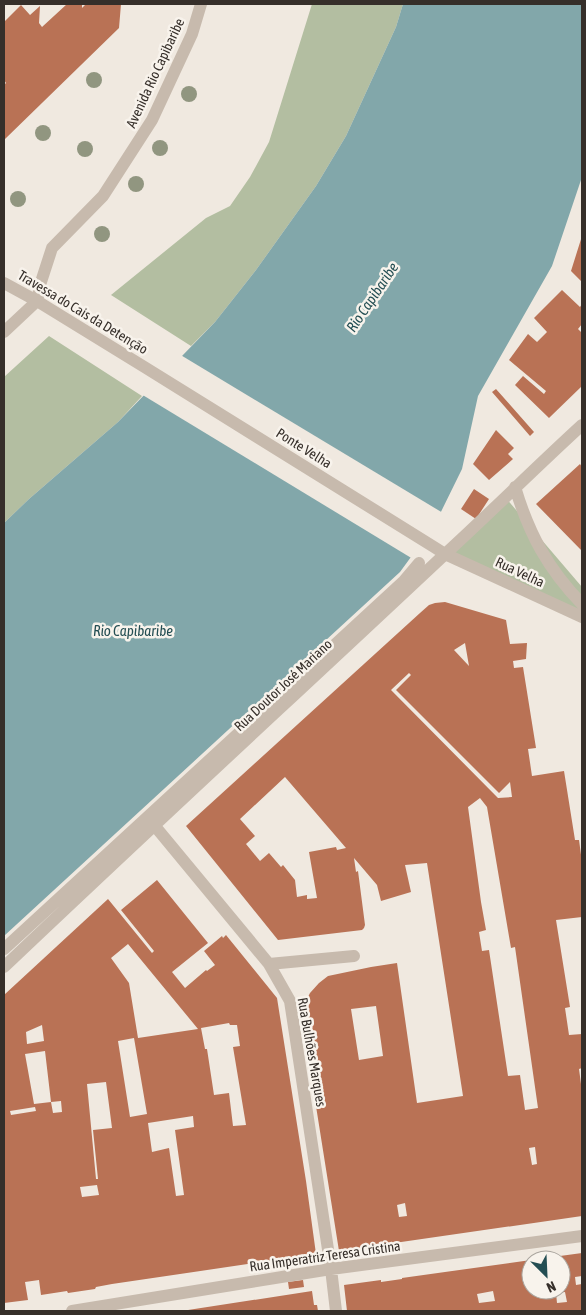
<svg xmlns="http://www.w3.org/2000/svg" width="586" height="1315" font-family="'Asap Condensed',sans-serif">
<style>
.green{fill:#b3bea1}
.water{fill:#82a7aa}
.pier{fill:#f0e9e0}
.building{fill:#b97255;fill-rule:evenodd}
.lines{fill:none;stroke-linecap:round;stroke-linejoin:round}
.minor{stroke:#c7baad;stroke-width:12}
.tree{fill:#919680}
.labels{text-anchor:middle;dominant-baseline:central;stroke-width:5;stroke-linejoin:round;paint-order:stroke}
.street-label{font-size:14px;fill:#362f2a;stroke:#f8f3ec}
.water-label{font-size:15px;font-style:italic;fill:#244e53;stroke:#f8f3ec}
</style>
<rect width="100%" height="100%" fill="#f0e9e0"/>
<!-- green -->
<path class="green" d="M312,4h91l-7,23 -50,109 -30,50 -60,84 -41,52 -24,24 -80,-51 95,-77 24,-12 20,-29 19,-35z
M49,336l93,60 -24,26 -89,77 -25,24v-146z
M505,497l77,90v24l-136,-57z"/>
<!-- water -->
<path class="water" d="M403,4h179v173l-30,89 -74,130 -16,73 -27,55 -35,48 -396,364v-413l25,-24 89,-77 97,-100 41,-52 60,-84 30,-50 50,-109z"/>
<!-- pier -->
<path class="pier" d="M179,354l264,159 -6,12 -24,34 -272,-165z"/>
<!-- building -->
<path class="building" d="M67,4h15v4l4,-4h35l-2,24 -115,112v-55l2,-2 -2,-3v-58l17,-17 9,10 10,-9 -1,17 3,4z
M582,236v46l-11,-11z
M562,290l18,17 2,-3v20l-4,5 4,4v53l-33,32 -34,-33 8,-9 21,18 2,-3 -37,-31 19,-26 9,8 10,-10 -13,-14z
M496,389l38,43 -4,4 -38,-44z
M496,430l18,18 -6,6 5,5 -24,21 -16,-16z
M580,464l2,3v84l-46,-47z
M474,489l15,10 -13,20 -15,-10z
M445,602l61,18 4,24 17,-1 -1,16 -13,2 1,7 9,-1 13,81 -8,1 4,27 32,-5 11,69h4l3,22v55l-26,3 14,87 -5,1 4,27 13,-1v34l-3,1 2,15h1v132l-243,35 -37,-233 2,-13 6,-12 9,-10 9,-7 43,-9 26,-4 20,140 46,-7 -36,-233 -22,2 6,27 -30,9 -4,-16 -23,-27 2,14 2,-1 7,54 -1,3 -2,2 -84,10 -92,-114 234,-213 9,-8 6,-2zM465,643l4,23 -15,-16zM409,673l2,2 -15,15 103,103 11,-11 2,15 -14,1 -107,-108zM285,777l61,71 -9,2 -1,-3 -27,5 8,46 -10,1v-4l-10,2 -2,-17 -12,-15 -2,2 -12,-14 -9,8 -14,-17 9,-8 -15,-17zM480,798l7,9 24,141 4,-1 23,161 -13,2 -5,-35 -12,1 -19,-126 -7,1 -3,-19 7,-2 -5,-28 -13,-95zM376,1006l7,50 -24,4 -8,-51zM535,1147l2,17 -5,1 -3,-17zM405,1203l2,13 -8,1 -2,-12z
M157,880l51,63 -36,29 13,16 21,-18 1,1 8,-6 -11,-14 18,-15 1,2 3,-3 51,63 29,183 10,73 -204,30 -16,3 -1,2 -27,4 -1,-2 -26,4 -2,-15 -14,2 3,18 -24,3v-308l104,-96 44,54 2,-2 -33,-41zM128,944l70,85 -60,9 -9,-55 -18,-25zM229,1023l1,2h7l3,21 -7,1 13,78 -13,1 -4,-33 -15,2 -7,-46h-2l-4,-21zM42,1025l2,16 -17,3 -1,-12zM134,1038l13,76 -17,3 -12,-76zM45,1051l6,51 -17,2 -9,-50zM106,1082l6,46 -19,2 5,49h-2l-9,-95zM61,1101l1,11 -9,1 -2,-11zM35,1107l1,4 -25,4 -1,-4zM193,1116l1,11 -19,3 9,65 -8,1 -7,-48 -17,4 -4,-29zM97,1185l2,10 -17,2 -2,-10z
M582,1253v23l-7,1 1,8 6,-1v27h-235l-3,-26 37,-5v2l21,-3v-1l129,-18v30h30v-30h-23v-1zM493,1291l2,10 -16,2 -2,-9zM565,1292l2,10 -10,1 -1,-10z
M303,1280l1,7 -15,2 -1,-7z
M312,1291l2,14h3l1,6h-130v-1z"/>
<g class="lines">
<!-- minor -->
<path class="minor" d="M4,283l33,18 109,67 288,179 11,7 137,63
M37,301l4,-19 11,-34 51,-52 49,-76 40,-86 9,-30
M4,332l33,-31
M515,487c14,47 33,82 67,117
M154,825l115,139 21,37 41,268 5,42
M4,949l399,-367 16,-19
M269,964l85,-8
M4,967c145,-138 293,-274 439,-411 47,-43 92,-88 139,-131
M72,1311l259,-42 251,-33"/>
</g>
<!-- trees -->
<g class="tree">
<circle cx="94" cy="80" r="8"/>
<circle cx="189" cy="94" r="8"/>
<circle cx="43" cy="133" r="8"/>
<circle cx="160" cy="148" r="8"/>
<circle cx="85" cy="149" r="8"/>
<circle cx="136" cy="184" r="8"/>
<circle cx="18" cy="199" r="8"/>
<circle cx="102" cy="234" r="8"/>
</g>
<g class="labels">
<!-- street labels -->
<g class="street-label">
<text transform="translate(155 73) rotate(-65)">Avenida Rio Capibaribe</text>
<text transform="translate(83 312) rotate(31)">Travessa do Cais da Detenção</text>
<text transform="translate(304 448) rotate(32)">Ponte Velha</text>
<text transform="translate(520 572) rotate(25)">Rua Velha</text>
<text transform="translate(283 685) rotate(-43)">Rua Doutor José Mariano</text>
<text transform="translate(312 1052) rotate(80)">Rua Bulhões Marques</text>
<text transform="translate(325 1256) rotate(-8)">Rua Imperatriz Teresa Cristina</text>
</g>
<!-- water labels -->
<g class="water-label">
<text transform="translate(372 297) rotate(-56)">Rio Capibaribe</text>
<text x="133" y="630">Rio Capibaribe</text>
</g>
</g>
<!-- border -->
<rect width="586" height="1315" fill="none" stroke="#362f2a" stroke-width="10"/>
<!-- north arrow -->
<g transform="translate(546 1275) rotate(156)"><circle r="24" fill="#f8f3ec" stroke="#aaa59e"/>
<path d="M0-4L9 19L0 12L-9 19Z" fill="#244e53"/>
<text y="-8" font-size="14" font-weight="bold" text-anchor="middle" fill="#362f2a">N</text>
</g>
</svg>
